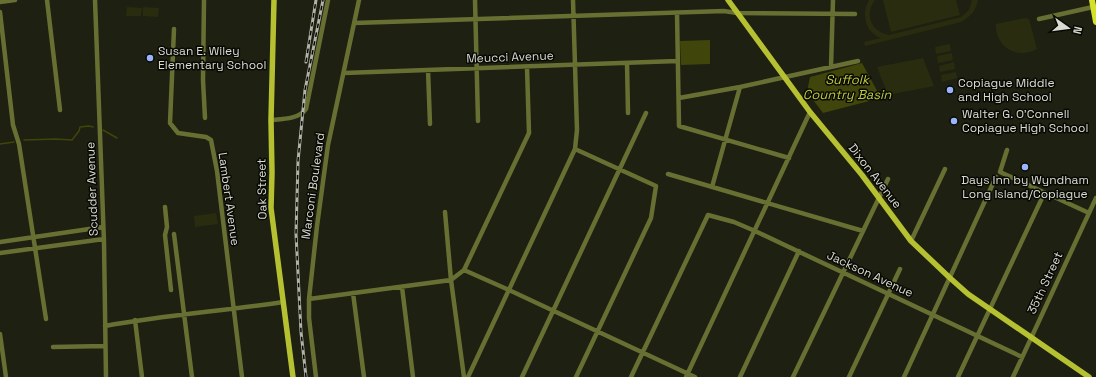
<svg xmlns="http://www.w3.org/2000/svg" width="1096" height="377" font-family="'Space Grotesk',sans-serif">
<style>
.green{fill:#292c0f}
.water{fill:#40450c}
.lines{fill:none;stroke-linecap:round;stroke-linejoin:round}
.stream{stroke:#40450c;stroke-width:1.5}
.minor{stroke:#686f32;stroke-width:4.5}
.major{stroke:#b5c131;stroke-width:5.5}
.highway{stroke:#d3e129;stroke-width:6}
.rail-casing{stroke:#b1b3a8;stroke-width:3}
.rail{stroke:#080904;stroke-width:1.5;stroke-dasharray:4.5;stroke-linecap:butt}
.poi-dot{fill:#9ab5fd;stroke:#080904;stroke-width:1.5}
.labels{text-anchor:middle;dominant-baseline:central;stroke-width:3;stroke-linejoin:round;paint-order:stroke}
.poi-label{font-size:12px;fill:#dadbd1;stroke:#080904;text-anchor:start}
.street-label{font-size:12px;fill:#dadbd1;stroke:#080904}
.water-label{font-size:13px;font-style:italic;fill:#bdc93f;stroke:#080904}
</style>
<rect width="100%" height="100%" fill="#1e2011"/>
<!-- green -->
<path class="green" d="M869,0h6c-11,14 -4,32 14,35l72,-18 8,-7 3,-10h6c-2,10 -7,17 -17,22l-96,24 -1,-4 17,-4c-16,-5 -20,-25 -12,-38z
M883,0h73l4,15 -69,17z
M127,7l15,1 -1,8h-15z
M143,7l16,1 -1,9 -15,-1z
M1025,18l4,1 8,30c-20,11 -42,-2 -41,-25z
M950,44l1,7 -15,3 -1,-7z
M952,53l1,7 -15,3 -1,-7z
M923,58l11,28 -46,9 -11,-28z
M954,62l1,7 -15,3 -1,-6z
M956,72l1,6 -15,4 -1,-7z
M216,213l2,11 -23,3 -1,-11z"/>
<!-- water -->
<path class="water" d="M710,40v24l-29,1 -1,-24z
M862,63l19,35 -58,15 -16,-21 3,-15z"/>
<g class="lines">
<!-- stream -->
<path class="stream" d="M103,130l14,8
M24,140l32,-1 16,1 7,-9 1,-4 9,-1 4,1
M0,144l14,-2"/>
<!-- minor -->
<path class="minor" d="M47,0l13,110
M95,0l9,242 2,135
M204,0l-1,80 2,38
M475,0l3,121
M0,2l15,-2
M0,12l13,113 6,19 27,175
M677,13l2,113 110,32
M1039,19l54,-12
M354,23l370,-12 13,2 118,1
M174,29l-4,94 8,10 28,4 5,3 6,31 25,206
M627,63l1,50
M831,67l2,-67
M428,70l2,54
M344,73l333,-12
M679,98l61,-11 118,-26
M271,120c12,-1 28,-1 35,-11l22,-109
M575,149l81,37 -5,32 -75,159
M1007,150l-7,22 89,41
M668,174l195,57
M712,187l28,-100
M165,207l2,20 -2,8 6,55
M445,212l6,68 13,97
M174,234l18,143
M911,241l34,-72
M0,242l103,-15
M0,253l104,-14
M464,270l45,20 186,87
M402,287l11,90
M353,293l11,84
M309,299l142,-19 13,-10 65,-137 -2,-66
M135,320l7,57
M105,326c59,-11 119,-15 178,-24
M0,334l6,43
M53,347l52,-1
M316,377l-7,-59v-19l8,-73 11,-81 31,-145
M468,377l107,-228 2,-19 -4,-130
M522,377l124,-264
M631,377l77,-162 26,7 21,9 267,126
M686,377l124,-265
M740,377l59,-126
M793,377l95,-198
M849,377l51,-108
M904,377l92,-200
M958,377l85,-181
M1013,377l83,-179"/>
<!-- major -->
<path class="major" d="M274,0l-3,120 1,53 -1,35 22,169
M728,0l82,112 52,63 49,66 39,37 18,16 121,83"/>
<!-- highway -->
<path class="highway" d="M1092,0l4,22"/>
<defs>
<path id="rail" d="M306,62l10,-62
M306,377l-5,-45 -5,-98 2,-73 7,-71 18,-90"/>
</defs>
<!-- rail casing -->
<use href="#rail" class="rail-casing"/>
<!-- rail -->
<use href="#rail" class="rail"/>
</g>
<!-- markers -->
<g class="poi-dot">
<circle cx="150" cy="58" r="4"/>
<circle cx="950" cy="90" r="4"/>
<circle cx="954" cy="121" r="4"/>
<circle cx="1025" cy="167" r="4"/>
</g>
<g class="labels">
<!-- poi labels -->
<g class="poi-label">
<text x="158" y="51">Susan E. Wiley<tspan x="158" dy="14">Elementary School</tspan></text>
<text x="958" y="83">Copiague Middle<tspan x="958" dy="14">and High School</tspan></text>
<text x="962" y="114">Walter G. O'Connell<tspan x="962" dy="14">Copiague High School</tspan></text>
<text x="1025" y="180" text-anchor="middle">Days Inn by Wyndham<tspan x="1025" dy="14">Long Island/Copiague</tspan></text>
</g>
<!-- street labels -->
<g class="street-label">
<text transform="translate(510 57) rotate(-2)">Meucci Avenue</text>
<text transform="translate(875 176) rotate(52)">Dixon Avenue</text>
<text transform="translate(313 186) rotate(-82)">Marconi Boulevard</text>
<text transform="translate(92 189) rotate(-92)">Scudder Avenue</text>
<text transform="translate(262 189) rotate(-91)">Oak Street</text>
<text transform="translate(229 199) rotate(82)">Lambert Avenue</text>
<text transform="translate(870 274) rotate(25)">Jackson Avenue</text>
<text transform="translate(1045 283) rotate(-65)">35th Street</text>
</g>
<!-- water labels -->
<g class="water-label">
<text x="847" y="79">Suffolk<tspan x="847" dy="15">Country Basin</tspan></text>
</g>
</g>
<!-- north arrow -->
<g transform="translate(1068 28) rotate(104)" stroke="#080904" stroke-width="3" paint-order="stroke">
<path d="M0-3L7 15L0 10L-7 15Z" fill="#dadbd1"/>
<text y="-6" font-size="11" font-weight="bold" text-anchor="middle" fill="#dadbd1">N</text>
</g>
</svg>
